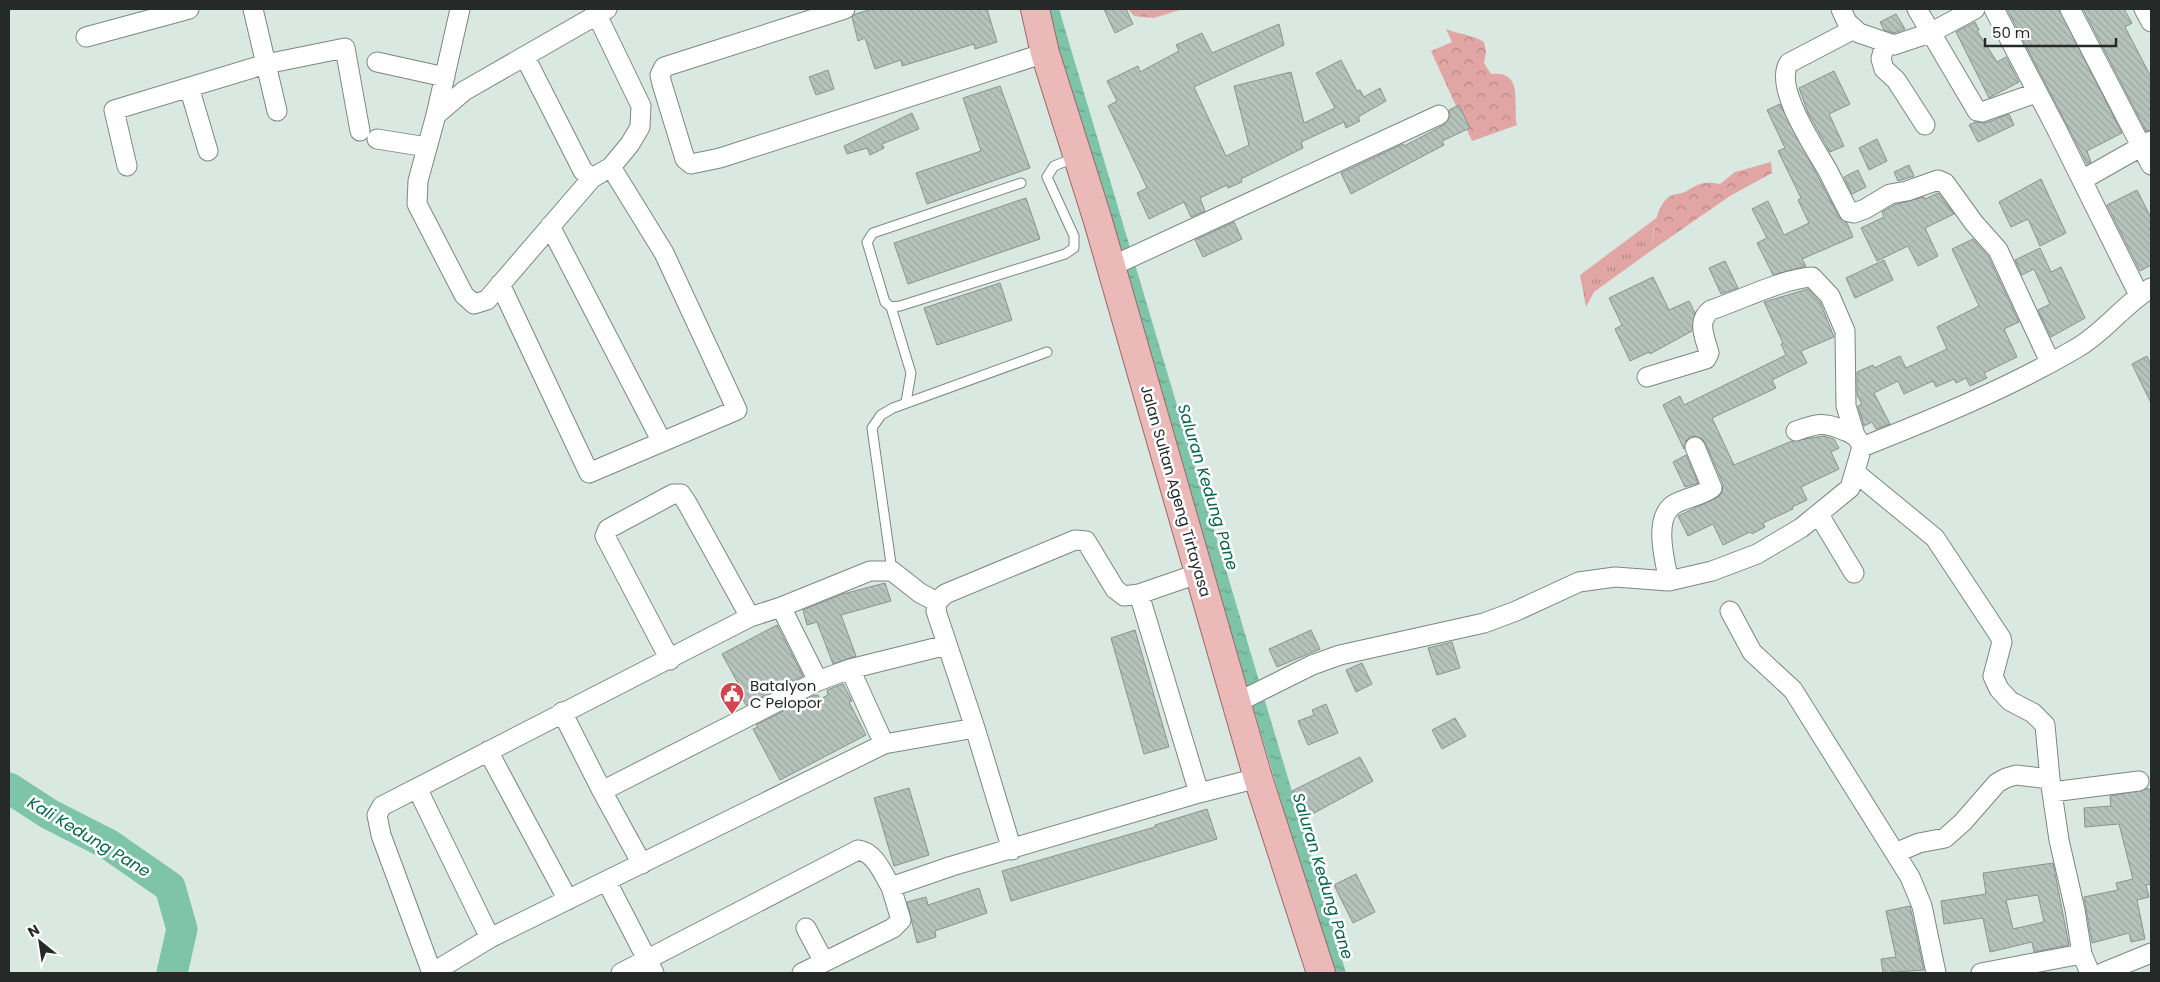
<svg xmlns="http://www.w3.org/2000/svg" width="2160" height="982" font-family="Poppins,sans-serif">
<style>
.grass{fill:url(#grass-tufts)}
.forest{fill:url(#forest-crowns)}
.water{fill:url(#water-ripples)}
.lines{fill:none;stroke-linecap:round;stroke-linejoin:round}
.river{stroke:#7dc4a8;stroke-width:31}
.building{fill:url(#building-back-hatch);stroke:#88958f;fill-rule:evenodd}
.service-casing{stroke:#7b8782;stroke-width:11}
.minor-casing{stroke:#7b8782;stroke-width:21}
.primary-casing{stroke:#9c6867;stroke-width:30}
.service{stroke:#fff;stroke-width:9}
.minor{stroke:#fff;stroke-width:19}
.primary{stroke:#eab9b8;stroke-width:28}
.labels{text-anchor:middle;dominant-baseline:central;stroke-width:5;stroke-linejoin:round;paint-order:stroke}
.street-label{font-size:15px;fill:#252a28;stroke:#fff}
.poi-label{font-size:15px;fill:#252a28;stroke:#fff;text-anchor:start}
.water-label{font-size:16px;font-style:italic;fill:#05654b;stroke:#fff}
</style>
<defs>
<pattern id="grass-tufts" width="24" height="20" patternUnits="userSpaceOnUse" patternTransform="scale(1.25)"><rect width="24" height="20" fill="#e1a6a4"/><path d="M3 7l-1-3M5 7V3M7 7l1-3M15 17l-1-3M17 17v-4M19 17l1-3" fill="none" stroke="#b68786"/></pattern>
<pattern id="forest-crowns" width="20" height="18" patternUnits="userSpaceOnUse" patternTransform="scale(1.25)"><rect width="20" height="18" fill="#e1a6a4"/><path d="M2 6a3 3 0 1 1 6 0M12 15a3 3 0 1 1 6 0" fill="none" stroke="#b68786"/></pattern>
<pattern id="water-ripples" width="26" height="14" patternUnits="userSpaceOnUse" patternTransform="scale(1.25)"><rect width="26" height="14" fill="#7dc4a8"/><path d="M2 4q2-2 4 0t4 0M15 11q2-2 4 0t4 0" fill="none" stroke="#669f89"/></pattern>
<pattern id="building-back-hatch" width="6" height="6" patternUnits="userSpaceOnUse" patternTransform="scale(1.25)"><rect width="6" height="6" fill="#b6c3bd"/><path d="M-1 5l2 2M0 0l6 6M5-1l2 2" fill="none" stroke="#9ca8a2"/></pattern>
</defs>
<rect width="100%" height="100%" fill="#dae8e2"/>
<!-- grass -->
<path class="grass" d="M1659,216l-6,14 -1,20 -58,42 -8,15 -6,-32z"/>
<!-- forest -->
<path class="forest" d="M1128,9h55l-29,9 -20,-2z
M1446,29c12,5 28,6 38,13l2,10 -2,11 7,11c34,-3 21,29 26,51l-45,16 -41,-90 21,-9z
M1771,162l1,11 -42,23 -78,54c1,-16 3,-44 18,-54 4,-2 10,-2 15,-4 14,-9 19,-11 35,-8l15,-12z"/>
<!-- water -->
<path class="water" d="M1046,9h13l287,964h-14z"/>
<g class="lines">
<!-- river -->
<path class="river" d="M9,788l40,26 59,30 62,43 12,42 -10,44"/>
</g>
<!-- building -->
<path class="building" d="M873,9h114l10,33 -22,7 -1,-5 -72,22 -1,-6 -26,9 -10,-31 -7,3 -6,-24 3,-3z
M1104,9h22l7,15 -18,9z
M2007,9h52l63,124 -35,18 4,11 -4,2z
M2083,9h41l8,14 -7,4 26,50v53l-5,1z
M1896,14l9,15 -11,4 -10,-3 -4,-8z
M1975,22l4,8 -2,1 20,31 9,-5 13,25 -30,16 -33,-66z
M1279,24l5,21 -90,42 32,69 23,-11 -15,-59 57,-14 13,51 31,-15 -19,-35 25,-13 16,31 3,-1 4,7 16,-9 6,13 -28,16 2,4 -14,7 -2,-6 -43,20 2,6 -62,31 1,3 -14,6 -1,-3 -27,13 5,13 -14,6 -7,-15 -35,17 -12,-26 10,-5 -39,-82 9,-5 -10,-20 31,-15 2,6 39,-21 -3,-6 26,-12 10,20z
M828,70l6,19 -18,6 -7,-18z
M1834,71l16,33 -21,10 15,32 -14,6 -22,-39 -9,-25z
M1000,86l30,82 -103,36 -11,-31 65,-22 -18,-53z
M1780,104l59,113 8,6 6,14 -51,22 4,7 -33,9 -16,-32 10,-5 -15,-29 16,-8 16,34 25,-12 -11,-23 3,-2 -23,-47 7,-3 -18,-38z
M1459,105l11,23 -28,13 2,4 -93,49 -10,-21 62,-29 1,2 40,-21 6,-9 -1,-6z
M912,113l7,16 -37,15 2,4 -14,7 -3,-7 -20,6 -3,-8z
M2009,114l5,11 -36,17 -9,-17 6,-3 11,1z
M1877,139l10,22 -18,9 -10,-22z
M1909,165l5,11 -16,5 -4,-9z
M1858,170l8,17 -14,7 -8,-17z
M2041,179l25,54 -26,13 -12,-27 -17,8 -12,-25z
M2137,190l14,28v47l-11,6 -33,-66z
M1938,193l16,21 -29,14 13,28 -20,10 -10,-20 -31,15 -16,-33 23,-11 -2,-5 12,-7 30,-8 1,2z
M1026,198l14,41 -132,45 -14,-41z
M1234,222l8,17 -39,18 -8,-17z
M1973,239l15,17 31,66 -15,7 13,28 -33,16 3,5 -17,8 -4,-8 -10,5 -2,-4 -18,8 -3,-6 -29,13 -6,-13 -24,12 16,31 -14,5 -4,-7 -8,4 -6,-20 4,-2 -5,-9v-23l16,-7 1,3 26,-12 6,12 41,-19 -10,-22 42,-21 -27,-57z
M2040,248l11,24 10,-5 24,51 -34,19 -13,-27 12,-6 -16,-35 -12,6 -7,-15z
M1884,260l9,20 -38,18 -9,-20z
M1725,261l13,27 -17,6 -12,-26z
M1653,277l16,33 20,-9 6,12 -3,18 -42,23 -1,-2 -19,9 -15,-32 7,-4 -13,-27z
M1000,283l12,37 -75,25 -13,-37z
M1808,289l12,13 14,35 -33,14 6,12 -35,17 4,8 -64,30 22,47 58,-24 32,-5 10,3 5,9 -8,4 8,17 -38,18 6,13 -15,7 1,2 -30,14 2,4 -13,7 -2,-2 -27,13 -10,-21 -25,12 -10,-20 40,-19 4,-4 1,-9 -18,-42 -4,-4 -10,-2 -5,5 -2,8 -21,-44 17,-9 4,9 102,-50 -5,-11 2,-1 -19,-41z
M2147,356l4,9v38l-19,-39z
M1686,455l12,28 -13,4 -12,-25z
M885,583l6,18 -50,14 15,41 -23,8 -16,-42 -10,3 -4,-15 40,-16z
M777,625l26,51 -57,29 -10,-18 3,-2 -17,-31z
M1135,630l34,117 -25,7 -33,-116z
M1311,630l9,19 -43,18 -8,-18z
M1452,642l8,26 -23,7 -9,-27z
M1362,663l10,21 -16,8 -10,-22z
M843,684l9,17 -3,1 17,33 -86,45 -27,-51 5,-2 -2,-2 57,-29 5,-1 2,4 8,-4 -1,-5z
M1326,704l12,29 -30,12 -10,-24 16,-6 -2,-5z
M1455,718l11,18 -24,13 -10,-19z
M1360,757l13,24 -68,37 -13,-27z
M909,788l20,67 -35,11 -20,-68z
M2146,789h5v95l-5,1 3,12 -12,3 8,39 -14,3 -2,-9 -37,10 -8,-46 34,-7 -2,-7 17,-4 -14,-55 -34,3 -1,-19 27,-2 -1,-10z
M1207,809l10,30 -206,62 -9,-30 153,-44v-2z
M2053,863l16,82 -35,7 -2,-10 -42,10 -7,-34 -39,6 -3,-23 45,-7 -3,-21zM2038,895l6,27 -31,7 -7,-29z
M1356,874l19,38 -22,11 -19,-38z
M979,888l8,25 -52,18 1,6 -19,6 -10,-41 19,-5 2,8z
M1910,906l14,64 -41,3 -2,-14 15,-2 -10,-46z"/>
<g class="lines">
<defs>
<path id="service" d="M1021,183l-148,50 -6,9 18,60 6,5 9,-1 165,-52 9,-6v-12l-27,-59 7,-11 20,-8
M891,307l20,66 -5,29
M892,571l-20,-143 9,-13 12,-7 154,-56"/>
<path id="minor" d="M253,9l24,102
M845,9l-181,58 -4,8 2,9 23,75 6,5 29,-6 325,-105
M1841,9l6,13 12,11 35,12 36,-12 45,-24
M1917,9l60,102 5,1 54,-19
M1994,9l62,119 83,167
M2070,9l81,156
M2144,9l7,13
M1854,29l-65,34c-16,24 26,85 39,108 7,14 14,28 21,41l5,1 11,-4 25,-15 17,-3 31,-11 7,3 29,40 24,27 52,112
M86,37l103,-28
M1885,44l-4,15 3,10 12,11 29,45
M525,57l58,114 9,7 19,-11 19,-23 10,-17 1,-21 -44,-91
M377,62l68,15
M189,87l19,64
M436,115l24,-106
M377,139l50,8
M127,166l-13,-56 152,-46 79,-16 15,83
M592,178l-105,122 -13,4 -10,-9 -47,-91 1,-23 18,-66 28,-24 143,-82
M2082,180l69,-39
M550,226l112,216
M1110,267l329,-152
M500,284l89,189 148,-63 -73,-157 -53,-86
M1647,377l59,-18 3,-6c-4,-16 -13,-32 2,-43 30,-10 71,-31 101,-33l18,19 15,35 1,75 9,29
M1796,431c20,-7 27,-10 47,-1 7,3 12,4 16,11
M1856,473l79,65 66,100 1,4 -9,34 6,13 11,12 23,12 12,12 5,54 9,61 16,70 7,44 8,19
M1819,515l35,58
M1669,581c-4,-19 -16,-62 4,-76 12,-8 27,-8 39,-17l-17,-41
M1139,594l60,199
M781,607l89,-36h22l28,22 17,9
M1730,611l22,41 41,38 117,187 12,29 14,67
M670,660l-65,-124 3,-7 65,-35h8l6,9 63,114
M850,669l97,-24
M1236,703l76,-38 28,-10 144,-32 32,-12 63,-29 36,-5 54,4 43,-10 45,-17 44,-26 49,-40 12,-41c73,-29 147,-59 215,-99 28,-16 47,-44 74,-60
M562,712l40,79
M488,751l80,149
M417,788l73,150
M2052,792l87,-11
M1012,850l-37,-122 -39,-117 1,-9 8,-8 130,-54 11,1 29,48 9,7 15,-2 61,-21
M1895,853l24,-10 26,-5 18,-16 34,-39 9,-5 10,-3 34,4
M642,864l-40,-73 216,-110 32,-12 34,75
M607,882l47,91
M806,928l18,34
M432,973l-51,-138 -4,-20 5,-9 368,-189 31,-10 37,74
M432,973l58,-35 394,-194 91,-16
M621,973l237,-123c17,2 25,24 33,37
M802,973l91,-45 8,-8 -10,-33 61,-21 247,-73 59,-15
M1981,973l101,-19
M2102,973l49,-20"/>
<path id="primary" d="M1035,9l10,44 53,168 160,557 63,195"/>
</defs>
<!-- service casing -->
<use href="#service" class="service-casing"/>
<!-- minor casing -->
<use href="#minor" class="minor-casing"/>
<!-- primary casing -->
<use href="#primary" class="primary-casing"/>
<!-- service -->
<use href="#service" class="service"/>
<!-- minor -->
<use href="#minor" class="minor"/>
<!-- primary -->
<use href="#primary" class="primary"/>
</g>
<!-- icons -->
<defs>
<symbol id="civic-pin" viewBox="-11 -11 22 30"><path d="M0 17L-7.5 6A9.5 9.5 0 1 1 7.5 6Z" fill="#d4444e" stroke="#fff"/><path d="M-.6-6.5H3V-4.5H.6V-3L4-1V1h2V6H-6V1h2V-1L-.6-3ZM-1.2 2.5V6h2.4V2.5Z" fill="#fff"/></symbol>
</defs>
<g fill-rule="evenodd">
<use href="#civic-pin" x="718" y="680" width="28" height="38"/>
</g>
<g class="labels">
<!-- street labels -->
<g class="street-label">
<text transform="translate(1176 491) rotate(74)">Jalan Sultan Ageng Tirtayasa</text>
</g>
<!-- poi labels -->
<g class="poi-label">
<text x="750" y="685">Batalyon<tspan x="750" dy="17">C Pelopor</tspan></text>
</g>
<!-- water labels -->
<g class="water-label">
<text transform="translate(1208 487) rotate(73)">Saluran Kedung Pane</text>
<text transform="translate(89 837) rotate(31)">Kali Kedung Pane</text>
<text transform="translate(1323 876) rotate(73)">Saluran Kedung Pane</text>
</g>
</g>
<!-- border -->
<rect width="2160" height="982" fill="none" stroke="#252a28" stroke-width="20"/>
<!-- north arrow -->
<g transform="translate(40 942) rotate(330)" stroke="#ffffff" stroke-width="4" paint-order="stroke">
<path d="M0-4L9 19L0 12L-9 19Z" fill="#252a28"/>
<text y="-8" font-size="14" font-weight="bold" text-anchor="middle" fill="#252a28">N</text>
</g>
<!-- scale -->
<path d="M1985 38v8h131v-8" fill="none" stroke="#252a28" stroke-width="2.5"/>
<text x="1992" y="38" font-size="15" fill="#252a28" stroke="#ffffff" stroke-width="4" paint-order="stroke">50 m</text>
</svg>
